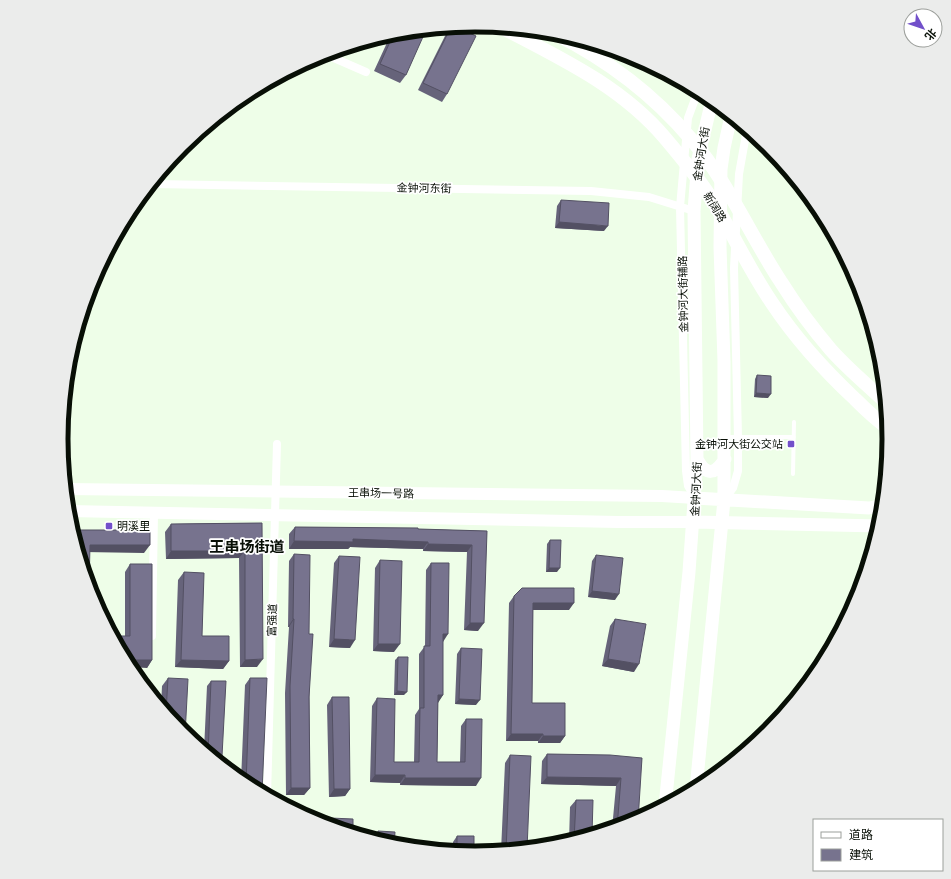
<svg xmlns="http://www.w3.org/2000/svg" width="951" height="879" font-family="'Asap Condensed','Noto Sans SC',sans-serif">
<style>
.lines{fill:none;stroke-linecap:round;stroke-linejoin:round}
.service{stroke:#fff;stroke-width:4}
.minor{stroke:#fff;stroke-width:8}
.secondary{stroke:#fff;stroke-width:12}
.primary{stroke:#fff;stroke-width:13}
.trunk{stroke:#fff;stroke-width:14}
.wall{fill:#66637a}
.shaded-wall{fill:#535063}
.building{fill:#77738e;stroke:#535063}
.poi-dot{fill:#7250ca;stroke:#fff;stroke-width:1.5}
.labels{text-anchor:middle;dominant-baseline:central;stroke-width:3.5;stroke-linejoin:round;paint-order:stroke}
.street-label{font-size:11px;fill:#080f06;stroke:#fff}
.poi-label{font-size:11px;fill:#080f06;stroke:#fff;text-anchor:end}
.district-label{font-size:15px;font-weight:bold;fill:#080f06;stroke:#fff}
.rim{fill:none;stroke:#080f06;stroke-width:5}
</style>
<rect width="100%" height="100%" fill="#eefee8"/>
<g class="lines">
<!-- service -->
<path class="service" d="M725,437h69
M793,474l1,-52"/>
<!-- minor -->
<path class="minor" d="M327,53v2l39,17
M152,184l439,7 58,6 45,14
M694,496l-6,-10 -2,-15 -6,-264 8,-89 10,-27
M725,499l8,-11 5,-17v-34l-4,-169 5,-94 8,-45
M152,636l2,-123
M267,796l10,-352"/>
<!-- secondary -->
<path class="secondary" d="M66,489l596,7 33,2
M68,511l550,11h76"/>
<!-- primary -->
<path class="primary" d="M697,459c9,17 18,16 28,0
M695,498l174,10 15,-3
M694,522l186,4
M696,789l28,-289v-139l-4,-114 1,-78 3,-21 7,-32
M665,806l24,-234 8,-113 -3,-248 4,-52 14,-59"/>
<!-- trunk -->
<path class="trunk" d="M501,27c59,31 120,59 164,111 17,20 34,41 48,63 20,33 37,70 59,102 24,36 52,67 83,96 11,11 22,21 34,30
M554,33c52,26 99,61 137,106 37,43 59,96 90,143 15,24 32,47 50,68 17,19 37,36 55,52"/>
</g>
<!-- wall -->
<path class="wall" d="M457,27l-10,67 -5,8 -24,-12 29,-58 3,-4z
M395,33l11,42 -6,8 -26,-12 17,-37z
M561,200l43,31 -49,-3 2,-22z
M757,375l11,23 -14,-1 1,-18z
M262,523l-5,144h-17l-1,-109 -73,1 -1,-27 6,-8z
M295,527l123,2 69,2 -9,100 -14,-1 3,-78 -44,-1v-2l-73,-2 -2,2h-59v-15z
M550,540l7,32h-11l1,-28z
M294,554l15,80 1,154 -6,7h-18l-1,-102 4,-66h-1l1,-66z
M596,555l19,45 -27,-3 4,-36z
M339,556l11,92 -21,-1 5,-84z
M380,560l14,92 -21,-1 2,-83z
M431,563l12,79v53l-5,7 -1,60h23l1,-36 5,-7 10,67 -76,-1v-2l-30,-1 2,-76 5,-8 17,64h20l1,-47 4,-6v-55l6,-8 1,-76z
M130,564l22,96 -5,8 -22,-32v-64z
M184,572l18,64 27,25 -6,8 -48,-2 3,-87z
M514,596l55,14h-36l-1,93 33,33 -5,7h-22v-2h-32l3,-138z
M615,619l19,53 -32,-6 8,-40z
M461,648l15,57 -21,-1 2,-50z
M398,657l6,38h-10l1,-35z
M168,678l14,54 -21,-25 1,-21z
M250,678l12,115 -17,-9 -4,-3 4,-96z
M211,681l11,75 -4,6 -14,-12 3,-64z
M332,697l18,92 -5,7 -16,1 -2,-92z
M547,754l95,4 -8,65 -22,6 4,-43 -75,-2 1,-23z
M510,755l17,94 -26,2 4,-88z
M576,800l16,35 -23,7 1,-35z
M330,818l23,15 -27,-8z
M378,831l16,15 -22,-7z
M457,836l17,18 -21,-2v-10z"/>
<!-- shaded-wall -->
<path class="shaded-wall" d="M559,222l49,4 -4,5 -49,-3z
M756,393l15,1 -3,4 -14,-1z
M353,539l75,3 -5,7 -73,-2 -2,2h-59l5,-8z
M428,544l44,1 -5,7 -44,-1z
M90,545h60l-6,8 -60,-1z
M171,551h74l-6,7 -73,1z
M549,568h11l-3,4h-11z
M592,591l27,3 -4,6 -27,-3z
M533,603h41l-5,7h-41z
M293,619h1l-5,8h-1z
M470,623h14l-6,8 -14,-1z
M443,634h5l-5,8 -5,-1z
M334,639l21,1 -5,8 -21,-1z
M378,644h22l-6,8 -21,-1z
M263,659l-6,8h-17l5,-7z
M608,659l31,5 -5,8 -32,-6z
M125,660h27l-5,8 -17,-1z
M181,660l48,1 -6,8 -48,-2z
M397,691l10,1 -3,3h-10z
M438,695h5l-5,8z
M459,699l21,1 -4,5 -21,-1z
M511,734h32l-5,7h-32z
M543,736h22l-5,7h-22z
M211,756h11l-4,6z
M375,775h30l-5,8 -30,-1z
M547,777l74,1 -5,8 -75,-2z
M405,778h76l-5,8 -76,-1z
M291,788h19l-6,7h-18z
M334,789h16l-5,7 -16,1z"/>
<!-- building -->
<path class="building" d="M451,27h6l19,9 -29,58 -24,-11z
M426,30l-20,45 -26,-11 14,-31z
M561,200l48,3 -1,23 -49,-4z
M757,375l14,1v18l-15,-1z
M262,523l1,136 -18,1v-109h-74v-27z
M295,527l123,1v1l69,2 -3,92h-14l2,-78 -44,-1v-2l-75,-3v3l-59,-1z
M72,530h78v15h-60l-1,43z
M550,540h11l-1,28h-11z
M294,554l16,1 -1,79h4l-4,63 1,91h-19l-1,-102 4,-67h-1z
M596,555l27,3 -4,36 -27,-3z
M339,556l21,1 -5,83 -21,-1z
M380,560l22,1 -2,83h-22z
M431,563h18l-1,71h-5v61h-5l-1,67h28l1,-43h16l-1,59h-76v-3h-30l2,-77 18,1 -1,63h25l1,-54h4v-62h6z
M130,564h22v96h-27l-12,-24h17z
M184,572l20,1 -2,63h27v25l-48,-1z
M522,588h52v15h-41l-1,100h33v33h-22v-2h-32l3,-138z
M615,619l31,5 -7,40 -31,-5z
M461,648l21,1 -2,51 -21,-1z
M398,657h10l-1,35 -10,-1z
M168,678l20,1 -3,56 -3,-3 -16,-19z
M250,678h17l-5,115 -16,-9z
M211,681h15l-4,75h-11l-3,-2z
M332,697h17l1,92h-16z
M547,754l63,1 32,3 -4,63 -4,2 -17,5 4,-50 -74,-1z
M510,755l21,1 -4,93 -21,2z
M576,800h17l-1,35 -18,6z
M300,813h9v5z
M330,818l23,1v14l-23,-7z
M378,831l17,1 -1,14 -16,-5z
M457,836h17v18l-17,-2z"/>
<!-- markers -->
<g class="poi-dot">
<rect x="787" y="440" width="8" height="8" rx="2"/>
<rect x="105" y="522" width="8" height="8" rx="2"/>
</g>
<g class="labels">
<!-- street labels -->
<g class="street-label">
<text transform="translate(701 154) rotate(-81)">金钟河大街</text>
<text transform="translate(424 188) rotate(1)">金钟河东街</text>
<text transform="translate(715 207) rotate(59)">新阔路</text>
<text transform="translate(683 294) rotate(-91)">金钟河大街辅路</text>
<text transform="translate(696 489) rotate(-87)">金钟河大街</text>
<text transform="translate(381 493) rotate(1)">王串场一号路</text>
<text transform="translate(272 620) rotate(-88)">富强道</text>
</g>
<!-- poi labels -->
<g class="poi-label">
<text x="783" y="444">金钟河大街公交站</text>
<text x="117" y="526" text-anchor="start">明溪里</text>
</g>
<!-- district labels -->
<g class="district-label">
<text x="247" y="546">王串场街道</text>
</g>
</g>
<!-- crop -->
<path d="M0 0H951V879H0ZM68 439a407 407 0 1 1 814 0a407 407 0 1 1-814 0Z" fill="#ebeceb" fill-rule="evenodd"/>
<path class="rim" d="M68 439a407 407 0 1 1 814 0a407 407 0 1 1-814 0Z"/>
<!-- legend -->
<rect x="813" y="819" width="130" height="52" fill="#ffffff" stroke="#9c9f9b"/>
<rect x="821" y="832" width="20" height="6" fill="#ffffff" stroke="#9c9f9b"/>
<text x="849" y="839" font-size="12" fill="#080f06">道路</text>
<rect x="821" y="849" width="20" height="12" fill="#77738e" stroke="#9c9f9b"/>
<text x="849" y="859" font-size="12" fill="#080f06">建筑</text>
<!-- north arrow -->
<g transform="translate(923 28) rotate(130)"><circle r="19" fill="#ffffff" stroke="#9c9f9b"/>
<path d="M0-3L7 15L0 10L-7 15Z" fill="#7250ca"/>
<text y="-6" font-size="11" font-weight="bold" text-anchor="middle" fill="#080f06">北</text>
</g>
</svg>
